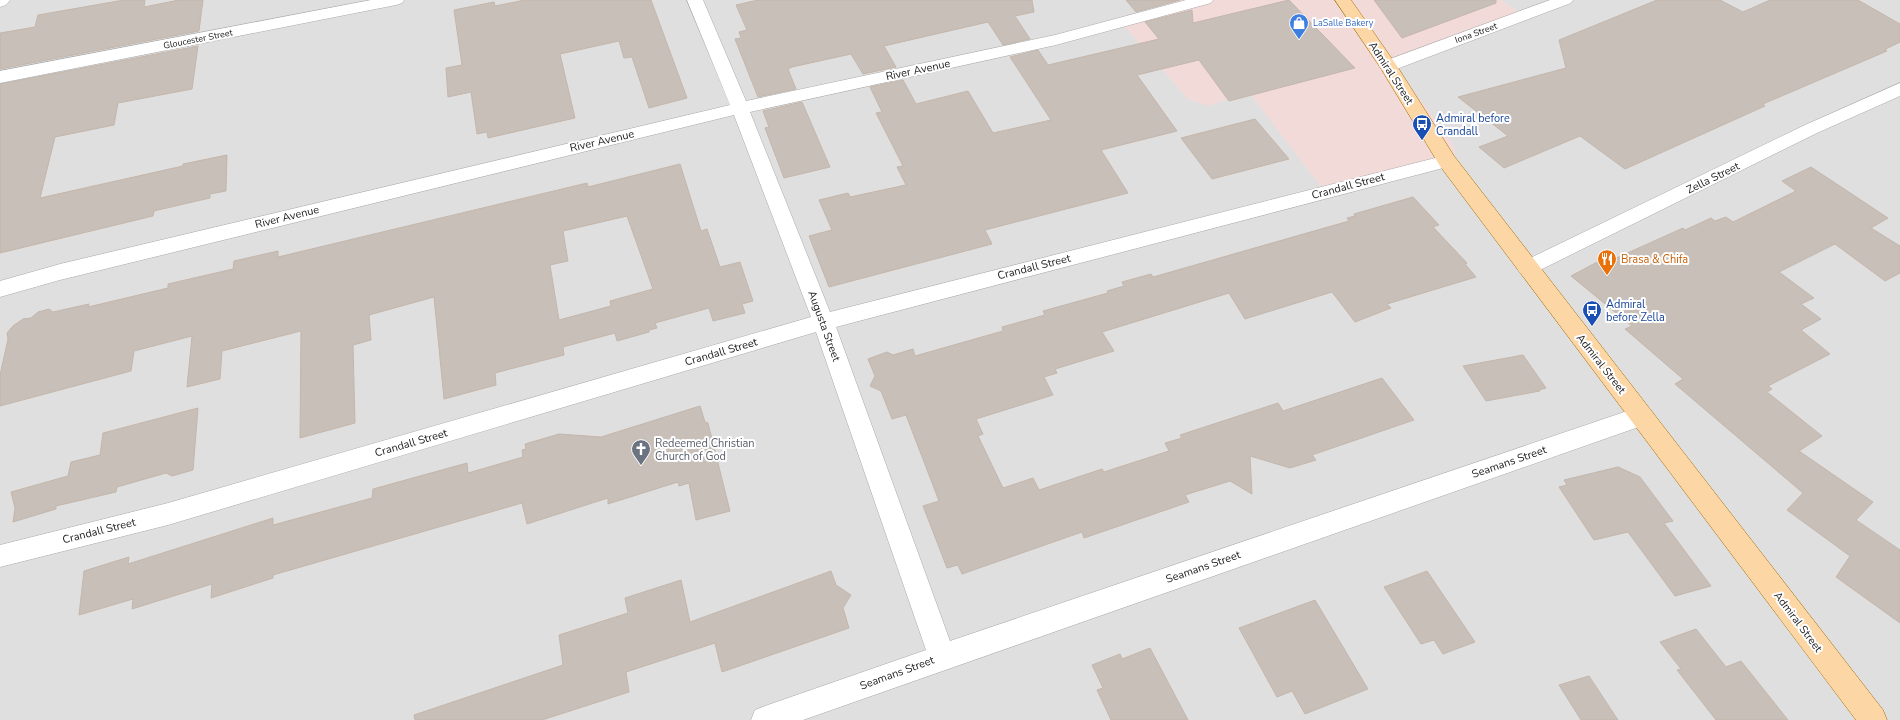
<svg xmlns="http://www.w3.org/2000/svg" width="1900" height="720" font-family="'Nunito Sans',sans-serif">
<style>
.residential{fill:#e0dfdf}
.commercial{fill:#f2dad9}
.building{fill:#c7bfb8;stroke:#c4b6ab;fill-rule:evenodd}
.lines{fill:none;stroke-linecap:round;stroke-linejoin:round}
.minor-casing{stroke:#a9a9a9;stroke-width:1}
.major-casing{stroke:#a06b00;stroke-width:1}
.minor{fill:#fff;fill-rule:evenodd}
.major{fill:#fcd6a4;fill-rule:evenodd}
.labels{text-anchor:middle;dominant-baseline:central;stroke-width:4;stroke-linejoin:round;paint-order:stroke}
.far-shop-label{font-size:9px;fill:#366cbe;stroke:#fff;text-anchor:start}
.far-street-label{font-size:9px;fill:#222;stroke:#fff}
.street-label{font-size:11px;fill:#222;stroke:#fff}
.transit-label{font-size:11px;fill:#164399;stroke:#fff;text-anchor:start}
.food-label{font-size:11px;fill:#c56008;stroke:#fff;text-anchor:start}
.worship-label{font-size:11px;fill:#5b616d;stroke:#fff;text-anchor:start}
</style>
<rect width="100%" height="100%" fill="#f2efe9"/>
<!-- residential -->
<path class="residential" d="M0,0h1160l88,91 166,3 -21,-31 125,-51 -17,-12h399v720h-1900z"/>
<!-- commercial -->
<path class="commercial" d="M1160,0h341l17,12 -125,51 59,79 4,11 -135,34 -73,-96 -39,15 -21,-7 -64,-73 44,-16z"/>
<!-- building -->
<path class="building" d="M124,0h21l-1,7 35,-7h24l-4,31 -199,38v-36l35,-6 3,-12z
M525,0h126l36,98 -38,10 -17,-51 -8,1 -5,-17 -59,13 15,64 -87,20 -1,-6 -10,2 -6,-42 -23,5 -2,-29 16,-3 -8,-55 40,-8 1,4z
M758,0h274l2,12 -19,4 15,23 -27,6 -15,-23 -104,24 12,21 -33,7 -12,-20 -59,13 -4,2 8,20 -38,8 -23,-58 6,-1 -2,-6 8,-2 -11,-25z
M1126,0h54l-44,12z
M1289,0l66,68 -126,33 -30,-41 -62,15 40,56 -76,19 27,43 -143,37 7,14 -163,43 -20,-51 23,-6 -13,-30 29,-7 2,4 56,-12 -9,-18 6,-1 -27,-53 6,-1 -12,-25 33,-7 13,24 52,-13 25,42 58,-13 -41,-63 28,-7 10,15 111,-26 -14,-17 47,-12 1,13z
M1374,0h122v3l-94,35z
M1657,0h63l23,12 27,-12h88l42,24v18l-16,8 3,1 -124,53 2,2 -140,63 -45,-33 -76,32 -25,-21 29,-11 -50,-39 108,-29 -7,-28z
M198,46l-6,43 -74,14 -4,22 -59,12 -15,61 143,-32v-2l44,-9 -1,36 -16,3v4l-52,12 -4,1 -1,5 -153,37v-169z
M802,102l28,65 -46,11 -19,-50 4,-1 -6,-16z
M1255,119l34,40 -77,20 -31,-41z
M680,164l21,67 6,-2 13,38 20,-5 13,39 -11,3 3,9 -32,8 -4,-13 -54,15 2,5 -8,2v2l-32,9 -2,-8 -52,14 1,8 -69,18 1,12 -52,14 -10,-102 -65,18 2,25 -18,5 2,78 -55,15 1,-107 -79,20 -2,28 -33,8 5,-51 -58,15 -3,20 -131,35v-31l8,-36 -1,-6 6,-7 10,-7 8,-1 7,-6 11,-3 4,3 36,-8 -1,3 80,-19v-4l65,-15 1,-8 44,-10v6l309,-74 1,4zM627,216l26,73 -43,12 1,5 -52,14 -9,-55 18,-4 -5,-30z
M1811,167l77,51 -17,10 29,18v27l-15,8 -50,-37 -56,28 35,26 -13,6 20,15 -20,11 29,24 -62,32 4,3 -5,3 55,44 -23,15 74,51 -17,18 44,30v73l-64,-46 14,-21 -63,-46 16,-17 -128,-109 8,-5 -58,-50 7,-3 -61,-50 28,-15 4,3 80,-36 2,2 26,-12 4,3 11,-4 7,5 63,-31 -14,-10z
M1413,197l26,28 -6,2 34,36 -2,1 11,13 -89,27 4,4 -36,14 -23,-30 -87,27 -16,-26 -127,39 12,19 -59,18 2,4 -13,4 9,18 -77,24 7,15 -5,2 25,52 30,-10 6,12 63,-21 2,3 65,-21 -4,-8 17,-5 -2,-3 98,-32 5,8 99,-33 32,42 -102,35 4,5 -26,8 -40,-12 2,38 -22,-13 -45,14 4,7 -105,36 -2,-6 -120,42 -4,-9 -11,3 -24,-62 16,-5 -33,-86 -14,4 -11,-28 -11,-5 5,-10 -7,-17 19,-7 6,3 20,-6 2,7 88,-25 -1,-4 43,-12 -2,-4 65,-18 -1,-2 17,-5 -2,-4 29,-8 2,3 196,-56 -2,-3 8,-2 -1,-2z
M1523,355l23,33 -7,2 1,1 -54,10 -23,-35z
M700,406l5,16 3,1 22,88 -34,9 -7,-37 -10,3 -1,-4 -70,22v-6l-81,26 -5,-21 -249,72v3l-62,20 1,-14 -80,25 1,-10 -54,16 5,-44 45,-14 -1,7 145,-46v7l99,-27 1,-9 94,-26 1,10 55,-16 -1,-7 4,-1 -1,-5 34,-10 42,3z
M198,408l-5,62 -21,6 -6,-3 -49,14 -1,5 -60,14v3l-43,13 2,-14 -4,-16 57,-16 3,-14 29,-7 3,-22z
M1618,467l22,10 33,44 -9,2 47,63 -36,10 -47,-64 -34,8 -35,-53 8,-2 -3,-5z
M831,571l5,14 15,10 -8,13 6,20 -127,44 -7,-29 -89,29 3,20 -87,28h-127l-1,-5 149,-50 -4,-30 69,-22 -3,-15 56,-18 9,42z
M1427,571l48,71 -32,12 -9,-14 -13,4 -37,-57z
M1315,600l53,89 -63,25 -13,-23 -15,6 -38,-69z
M1696,629l30,38 15,-6 47,59h-72l-39,-50 4,-1 -21,-27z
M1150,648l38,72h-77l-14,-30 6,-2 -11,-23 28,-11 2,5z
M1589,676l29,44h-37l-22,-35z"/>
<g class="lines">
<defs>
<path id="minor" d="M0,0h10l-4,5 -6,2z
M371,0h33l-2,3 -6,2 -396,78v-12z
M687,0h16l43,101 309,-66 131,-35h27l-2,3 -155,42 -306,67 80,200 617,-157 7,1 2,5 -2,5 -7,1 -611,160 114,314 692,-235 8,3 3,7 -3,7 -847,297h-52l4,-10 10,-4 161,-56 -110,-318 -648,193 -168,42v-22l168,-42 643,-186 -77,-202 -674,165 -60,17v-16l60,-17 670,-159z
M1550,0h23l-2,3 -177,67 -6,1 -6,-1 -3,-4 3,-4z
M1900,83v13l-83,37 -283,140 -7,3 -7,-3 -3,-5 3,-5 285,-138z"/>
<path id="major" d="M1335,0h16l46,66 57,90 429,554 4,10h-31l-416,-554 -60,-99z"/>
</defs>
<!-- minor casing -->
<use href="#minor" class="minor-casing"/>
<!-- major casing -->
<use href="#major" class="major-casing"/>
<!-- minor -->
<use href="#minor" class="minor"/>
<!-- major -->
<use href="#major" class="major"/>
</g>
<!-- icons -->
<defs>
<symbol id="shop-pin" viewBox="-11 -11 22 30"><path d="M0 17L-7.5 6A9.5 9.5 0 1 1 7.5 6Z" fill="#3f7fe0" stroke="#fff"/><path d="M-5-2.5h2.3a2.7 3.5 0 0 1 5.4 0H5L5.5 6h-11ZM-1.5-2.5h3a1.5 2.3 0 0 0-3 0Z" fill="#fff"/></symbol>
<symbol id="bus-pin" viewBox="-11 -11 22 30"><path d="M0 17L-7.5 6A9.5 9.5 0 1 1 7.5 6Z" fill="#1a4fb4" stroke="#fff"/><path d="M-5-6H5V4H4V6H2V4H-2V6H-4V4H-5ZM-3.5-4V0h7V-4ZM-3.5 1.2v1.5H-2V1.2ZM2 1.2v1.5H3.5V1.2Z" fill="#fff"/></symbol>
<symbol id="restaurant-pin" viewBox="-11 -11 22 30"><path d="M0 17L-7.5 6A9.5 9.5 0 1 1 7.5 6Z" fill="#e8710a" stroke="#fff"/><path d="M-5-6h1v4h1v-4h1v4h1v-4h1v5L-1.5 .5V6h-2V.5L-5-1ZM5-6V6H3V1.5H1.5Q1.5-4 5-6Z" fill="#fff"/></symbol>
<symbol id="church-pin" viewBox="-11 -11 22 30"><path d="M0 17L-7.5 6A9.5 9.5 0 1 1 7.5 6Z" fill="#6b7280" stroke="#fff"/><path d="M-1.2-6h2.4v3.5h3.3v2.4h-3.3V6h-2.4V-.1h-3.3v-2.4h3.3Z" fill="#fff"/></symbol>
</defs>
<g fill-rule="evenodd">
<use href="#shop-pin" x="1288" y="12" width="22" height="30"/>
<use href="#bus-pin" x="1411" y="113" width="22" height="30"/>
<use href="#restaurant-pin" x="1596" y="248" width="22" height="30"/>
<use href="#bus-pin" x="1581" y="299" width="22" height="30"/>
<use href="#church-pin" x="630" y="438" width="22" height="30"/>
</g>
<g class="labels">
<!-- far-shop labels -->
<g class="far-shop-label">
<text x="1313" y="23">LaSalle Bakery</text>
</g>
<!-- far-street labels -->
<g class="far-street-label">
<text transform="translate(1476 33) rotate(-20)">Iona Street</text>
<text transform="translate(198 39) rotate(-11)">Gloucester Street</text>
</g>
<!-- street labels -->
<g class="street-label">
<text transform="translate(918 70) rotate(-12)">River Avenue</text>
<text transform="translate(1391 73) rotate(57)">Admiral Street</text>
<text transform="translate(602 141) rotate(-13)">River Avenue</text>
<text transform="translate(1713 178) rotate(-26)">Zella Street</text>
<text transform="translate(1348 186) rotate(-15)">Crandall Street</text>
<text transform="translate(287 217) rotate(-14)">River Avenue</text>
<text transform="translate(1034 267) rotate(-14)">Crandall Street</text>
<text transform="translate(824 326) rotate(70)">Augusta Street</text>
<text transform="translate(721 352) rotate(-16)">Crandall Street</text>
<text transform="translate(1601 364) rotate(52)">Admiral Street</text>
<text transform="translate(411 443) rotate(-16)">Crandall Street</text>
<text transform="translate(1509 462) rotate(-19)">Seamans Street</text>
<text transform="translate(99 531) rotate(-14)">Crandall Street</text>
<text transform="translate(1203 567) rotate(-19)">Seamans Street</text>
<text transform="translate(1798 622) rotate(53)">Admiral Street</text>
<text transform="translate(897 673) rotate(-20)">Seamans Street</text>
</g>
<!-- transit labels -->
<g class="transit-label">
<text x="1436" y="118">Admiral before<tspan x="1436" dy="13">Crandall</tspan></text>
<text x="1606" y="304">Admiral<tspan x="1606" dy="13">before Zella</tspan></text>
</g>
<!-- food labels -->
<g class="food-label">
<text x="1621" y="259">Brasa &amp; Chifa</text>
</g>
<!-- worship labels -->
<g class="worship-label">
<text x="655" y="443">Redeemed Christian<tspan x="655" dy="13">Church of God</tspan></text>
</g>
</g>
</svg>
